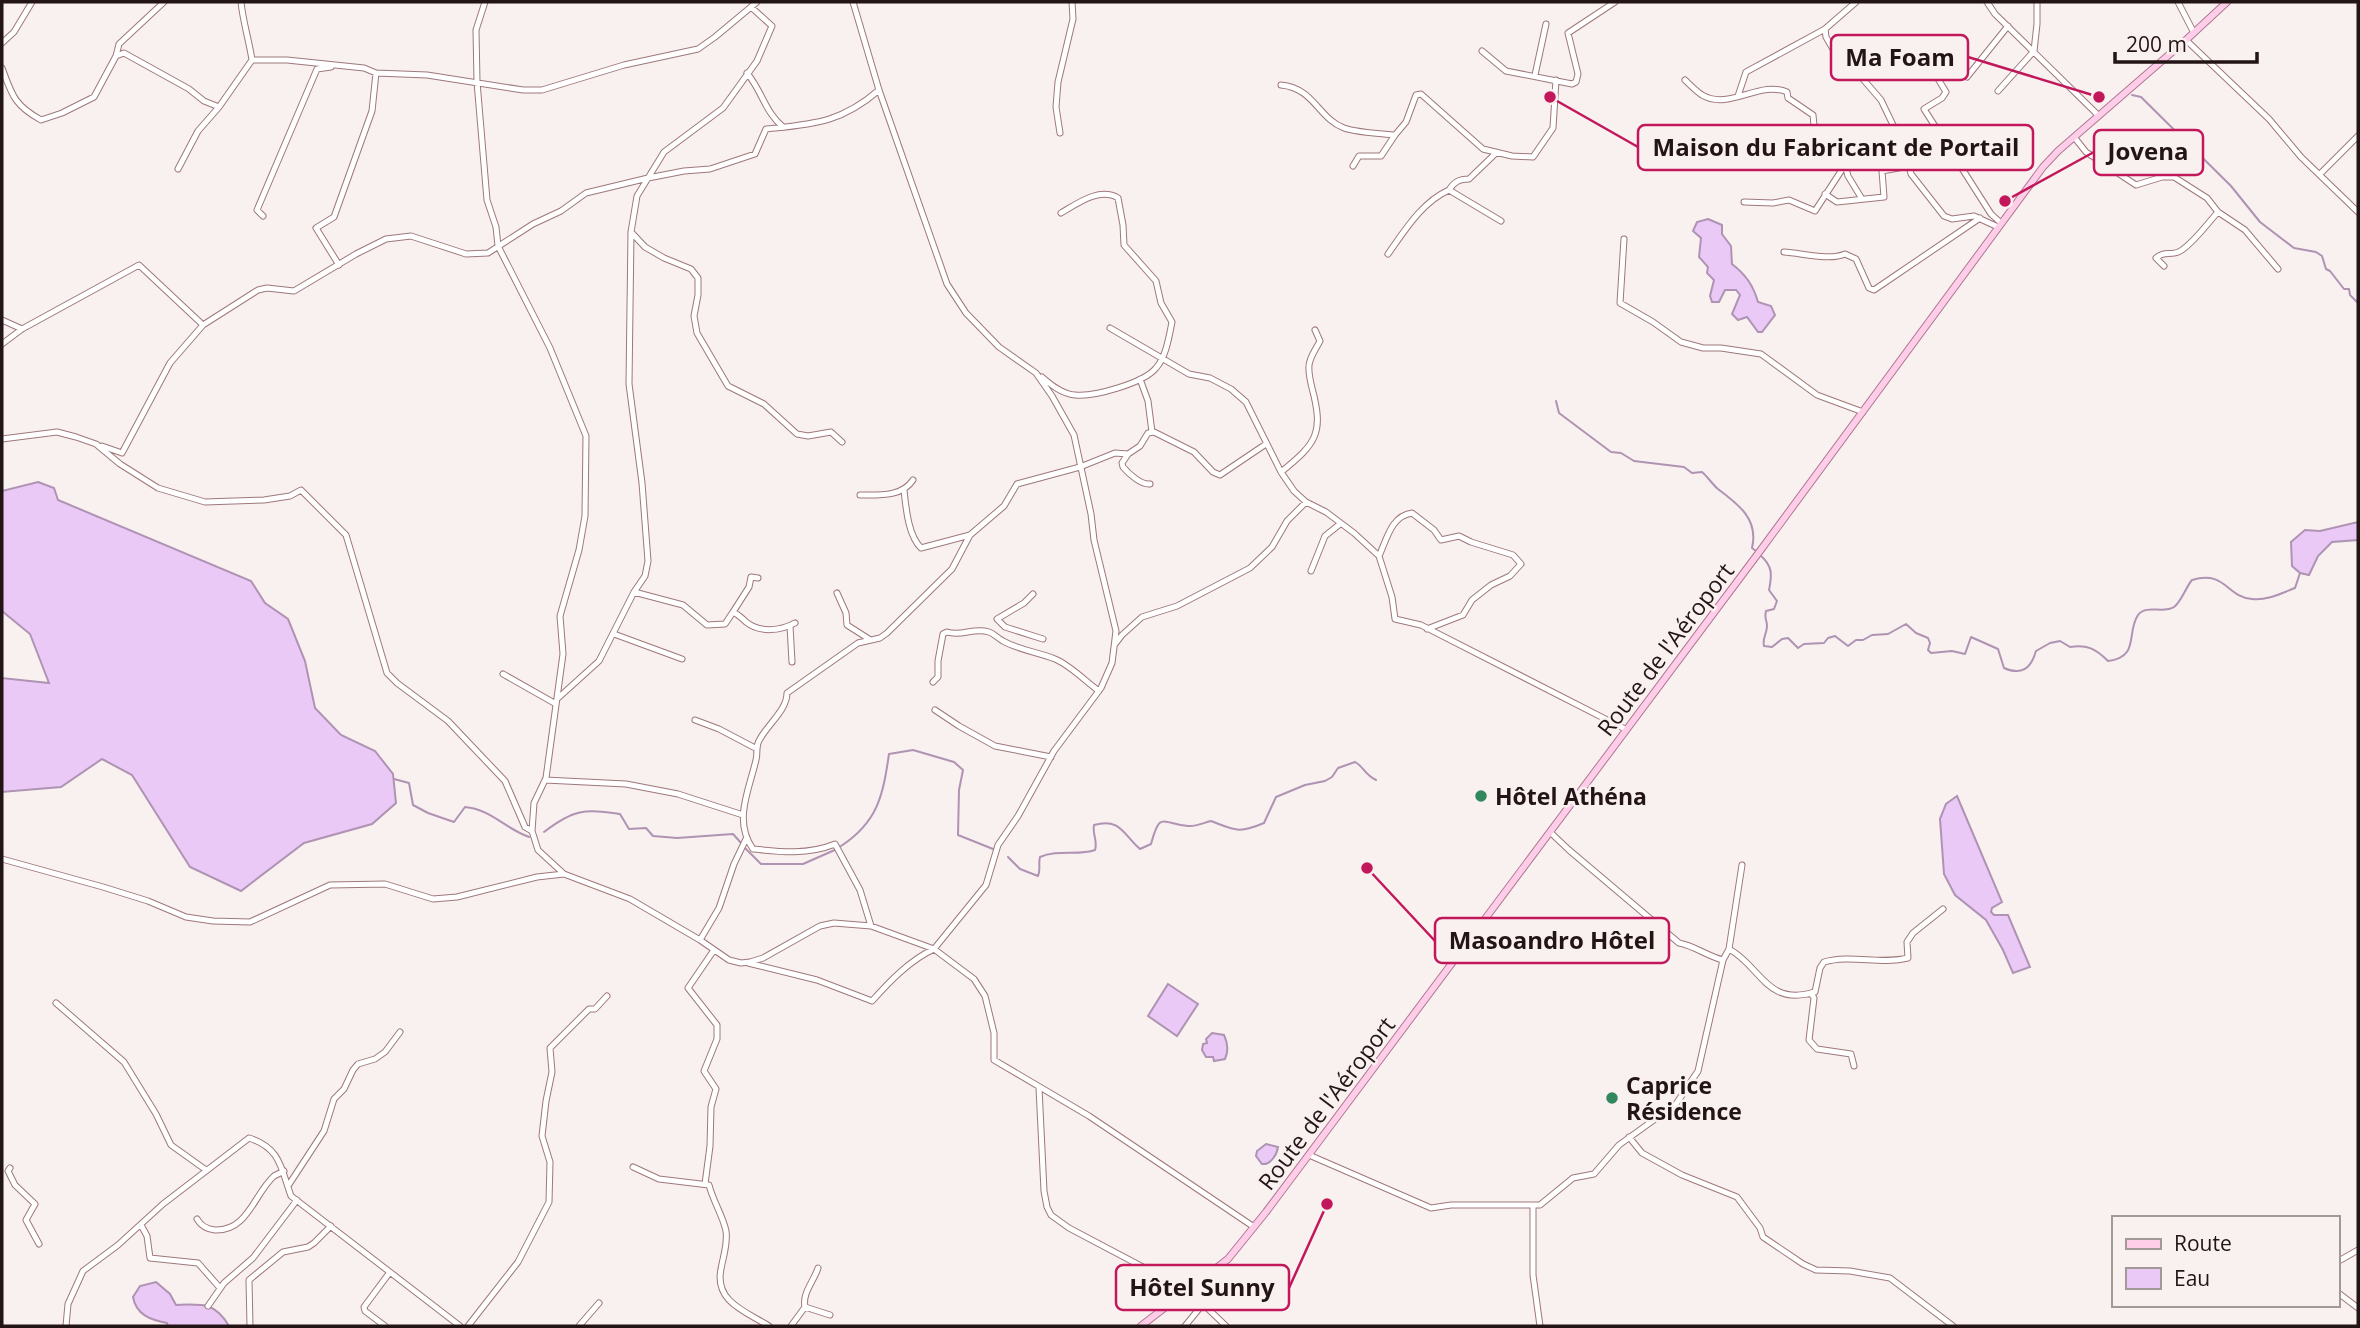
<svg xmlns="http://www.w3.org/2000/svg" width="2360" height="1328" font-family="'Open Sans',sans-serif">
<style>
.water{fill:#ebc9f7;stroke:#af93b3;stroke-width:2}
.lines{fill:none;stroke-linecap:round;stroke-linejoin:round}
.stream{stroke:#af93b3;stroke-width:2}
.minor-casing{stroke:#9e787a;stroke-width:7}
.major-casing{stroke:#b17794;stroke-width:8}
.minor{stroke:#fff;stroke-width:5}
.major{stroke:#fecee8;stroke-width:6}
.poi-dot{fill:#31885c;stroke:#f9f0f0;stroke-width:2.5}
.labels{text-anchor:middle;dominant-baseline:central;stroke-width:5;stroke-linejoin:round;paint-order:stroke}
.street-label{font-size:23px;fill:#231415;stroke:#f9f0f0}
.poi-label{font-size:23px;font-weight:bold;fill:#231415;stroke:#f9f0f0;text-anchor:start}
.leader{fill:none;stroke:#c2185b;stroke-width:2.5}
.callout-dot{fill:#c2185b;stroke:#f9f0f0;stroke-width:2.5}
.callout{fill:#f9f0f0;stroke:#c2185b;stroke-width:2.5}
.callout-label{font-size:24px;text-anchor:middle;font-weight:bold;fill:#231415}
</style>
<rect width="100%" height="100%" fill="#f9f0f0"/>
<!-- water -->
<path class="water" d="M1708,219l14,6v9l9,12 1,18c14,11 21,21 26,38l13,4 4,9 -13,17h-4l-11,-15 -9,3 -6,-6 8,-19 -4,-5h-11l-6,12h-7l-2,-6 4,-16 -7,-7 1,-6 -9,-10 2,-19 -8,-7 4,-9z
M38,482l16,6 4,12 193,81 14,22 23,16 17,42 10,47 26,27 34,16 18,23 3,29 -24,21 -68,19 -63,48 -51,-24 -58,-92 -30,-16 -41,28 -59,5v-114l47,5 -19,-49 -28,-23v-120z
M2358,522v18l-26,2 -14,14 -9,19 -9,-2 -8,-7 -1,-24 14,-12 15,1z
M1957,796l45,106 -10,6 -1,4 3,3h14l22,52 -17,6 -10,-23 -17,-30 -31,-25 -11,-21 -4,-55 6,-15z
M1168,984l30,20 -21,32 -29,-20z
M1212,1033l12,2c4,8 5,15 1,24l-11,2 -1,-4h-7l-4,-7 1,-6 4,-1 -1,-4z
M1266,1144l12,3c-1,7 -7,18 -16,17l-6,-8 1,-5z
M156,1282l14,12 6,11c26,-1 39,-3 53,21h-61l-1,-3c-16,-3 -31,-8 -34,-26l7,-11z"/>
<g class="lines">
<!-- stream -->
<path class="stream" d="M2132,95l9,2 90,89 29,36 34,26 22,4 6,4 4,13 4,2 14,18h5l1,6 8,8
M1556,401l3,12 52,39 10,1 13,8 50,6 8,6 10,-1c6,5 10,12 16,17 20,15 41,30 34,59l4,3
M1760,555c13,11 12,20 9,35l8,11 -3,8 -8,2c-2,7 1,9 1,15 0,8 -5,12 -3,20l8,1 10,-8 6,-1 10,10 6,-4 20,-1 4,-5 7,-2 13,10 8,-6h7l9,-5 16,-1 18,-10 10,9 12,5 2,5 -2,7 3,3 21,-2 13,3 6,-17 27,12 6,19c18,8 27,0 32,-17l14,-8 10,-2 10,6c17,-3 26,2 38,14 32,-4 18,-28 30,-46 8,-11 26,-1 36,-8 7,-5 12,-20 18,-27 34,-10 34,17 60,19 14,2 30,-6 43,-11l5,-15
M394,779l15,4 4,22 15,8 26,9 11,-15c25,2 41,22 64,30
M544,832c30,-23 40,-23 76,-18l9,15 17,-1 7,8 24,2 56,-4 9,10
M841,846c37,-24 42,-51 48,-92l24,-4 41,12 9,8 -4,20 -1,45 35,14
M744,847l17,17h42l34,-15
M1008,857l12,12 18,7c3,-7 0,-12 2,-19 17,-8 40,-1 55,-7 3,-9 -3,-16 -1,-25 27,-8 30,11 46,24l11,-5c9,-33 10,-21 37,-18 7,1 15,-3 23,-5 24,9 27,13 53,2l12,-26 29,-12 20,-4 7,-4 6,-9 17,-6c9,5 10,13 21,18"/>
<defs>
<path id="minor" d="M485,2l-9,28 1,52 10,118 9,27 2,19 52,102 36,88 -1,80 -6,34 -19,66 3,38 -17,124 -12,25 -2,28
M1856,2l-31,27 1,8 11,19 25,22 19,22 25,52 5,22 33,42 8,3 22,-3 24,11
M1987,2l8,12 103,101
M2178,2l16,31
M2186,40l83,79 32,38 57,55
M2,43l12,-11 18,-30
M1482,51l24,20 66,13 4,-2 2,-8 -10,-41 47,-31
M116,56l3,-12 45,-42
M252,60h35l77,8 12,5 51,2 96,15h19l82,-25 74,-16 17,-12 42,-35
M1929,64l17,28 -4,6 -18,11 67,105 10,9
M2,68c10,27 12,37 39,52l21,-7 32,-16 22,-41 8,-3 65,36 15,12 15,6
M747,73c15,18 18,39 36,54
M1535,75l11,-51
M1967,77l41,-51
M1685,80c5,5 11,11 17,15 27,16 58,-15 85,-3l1,6 25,17 2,21 30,29 3,11 14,23
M1281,85c33,3 37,33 63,43 10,4 39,6 51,7l11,-13 10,-27 5,-1 62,55 29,7 21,1 20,-29 3,-48
M1998,91l36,-40 3,-27v-22
M1738,96l8,-24 79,-43
M1733,132l31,3 6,7 72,22
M1060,133l-4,-26 2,-25 15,-63 -1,-17
M2074,137l12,15 50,33 26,-8h12l33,21 11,14 27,18 33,39
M1496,153l-27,26c-10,0 -15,3 -20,11l52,31
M1353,166l6,-10h22l14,-21
M178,169l20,-38 21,-24 33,-47c-3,-20 -9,-38 -11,-58
M2320,174l38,-38
M1825,194l12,8 47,-5 -2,-26 27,-5
M1744,202l29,1 16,-3 26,11 30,-46 49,-38
M263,216l-6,-6 60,-141 14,-2
M631,232l14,15 19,11 27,11 7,9v17l-4,21 3,17 31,53 36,18 33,30 11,2 23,-4 11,10
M1624,239l-4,64 33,19 28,20 22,6h18l40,6 56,41 46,17
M1784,252c18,1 45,9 61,2l11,5 13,29 5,2 106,-72
M1388,254c17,-24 34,-52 61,-64
M339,265l-23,-37 18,-11 38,-106 4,-38
M2164,266l-8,-8c8,-8 16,-1 26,-8 14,-10 25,-26 36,-38
M2,320l20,9
M1110,328l79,46 21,4 21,11 15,13 35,70
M1315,330l5,11c-3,6 -8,13 -10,20 -3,7 0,19 2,27 12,45 5,55 -31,84l13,19 12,11 20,10 28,21 25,23 13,41 3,22 26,6 204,104
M2,344l20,-15 117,-64 64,60 55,-35 9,-2 27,3 62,-37 30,-15 25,-3 55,18 22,-1 45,-29 28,-13 25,-18 62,-15 36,-7 26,-2 45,-15 11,-25c47,-5 75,-6 113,-39
M1042,377c9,8 20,17 33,18 19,2 69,-12 81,-27 10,-11 13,-31 16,-46l-11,-19 -5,-22 -32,-36 -1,-20 -5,-27c-18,-11 -40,5 -57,15
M1140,379l8,22 4,31
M2,439l55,-7 19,5 20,7 24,20 38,24 47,14 59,-2 26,-4 11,-6 45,45 41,138 10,10 51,38 57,60 20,46 7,4 6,19 26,24 66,25 70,41 29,20 12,3 9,-1 13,-4 57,-32 14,-3 37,3 63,23 40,30 11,17 9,37v27l95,56 165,111
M102,446l20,7 48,-90 33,-38
M1128,454l-6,9 1,4c6,7 18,18 27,17
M904,490c2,18 4,45 17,58l49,-13
M860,495c19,0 42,2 53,-15
M1379,556c8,-17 12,-40 33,-43l22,17 7,10 18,-4 12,6 42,13 8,9 -11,12 -19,9 -19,15 -9,15 -36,14
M1311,571l14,-35 15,-12
M634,592l49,13 24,20 18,-1 8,-12c6,3 8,5 13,10 14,11 34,9 49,1
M837,593l9,20 1,12 22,14
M1033,594l-9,9 -27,16 8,8 38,12
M733,612l16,-25 2,-10 7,1
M790,626l2,36
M614,634l68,25
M1115,644l7,-9 20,-18 35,-11 73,-38 22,-21 15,-26 19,-19
M503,674l53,30
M933,682l5,-5v-16l5,-27 4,-2c15,5 26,-5 42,0 6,2 8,6 14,9 16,9 35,11 52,18 15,6 30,22 44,32
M557,699l42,-38 35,-69 11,-16 3,-15 -6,-78 -13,-99 2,-152 6,-36 27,-44 59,-44 8,-11 26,-36 15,-35 -21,-19
M935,710l24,16 36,20 56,11
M695,720l24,9 38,20
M545,780l81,4 52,10 65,21
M2,859l101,28 45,14 38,16 27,4 37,1 80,-37 55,-1 48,15 24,-2 80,-20 27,-3
M871,926l-11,-36 -25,-46c-27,11 -54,8 -82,5 -20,-28 -4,-59 3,-89 2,-7 -1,-14 4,-21 8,-15 27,-29 27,-46l71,-50 22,-5 7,-5 65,-64 18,-34 34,-29 13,-22 63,-17 35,-14 13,1 12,-8 8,-13 6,-1 40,20 19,20 7,3 46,-31
M700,940l19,-32 15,-44 12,-25
M1729,949c32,17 37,58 86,43l5,-24 4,-6c27,-8 57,3 84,-4l-1,-16 6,-9 30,-24
M1723,960l6,-11 13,-84
M748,963l69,17 55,21c18,-20 38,-41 62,-52l52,-64 12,-40 20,-29 36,-65 47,-63 11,-25 4,-32 -22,-91 -3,-26 -17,-79 -22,-39 -16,-23 -37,-26 -33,-34 -19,-29 -68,-194 -26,-88
M1811,993l3,5 -5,42 8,9 34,5 3,12
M56,1003l68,59 32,52 15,31 35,25
M1039,1088l5,103 3,16 4,8 18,13 91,48 23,19
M1629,1137l13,16 40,22 55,22 23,31 3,9 40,27 13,6 34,1 40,7 63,48
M1309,1155l122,53 20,-3h89l33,-27 21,-4 25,-29 57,-41 22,-33 25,-111c-16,-4 -28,-14 -44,-17l-110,-93 -19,-18
M633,1167l26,12 50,6c4,16 14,31 17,46 2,13 -3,26 -5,38 -7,33 26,43 48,57
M10,1168l-2,3 7,14 20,19 -9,16 13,24
M705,1184l5,-38 1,-39 5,-18 -12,-18 13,-32v-14l-29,-37 26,-38
M288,1186l36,-55 10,-32 10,-10 9,-19 5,-6 17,-5 10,-7 15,-20
M1533,1206v69l7,51
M197,1219c4,7 9,10 18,11 33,1 39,-36 59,-54 2,-1 8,-4 10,-5
M141,1225l6,11 3,22 48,5 22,25
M2337,1262l21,-12
M2337,1292l21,16
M1203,1304l23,22
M208,1306l16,-23 29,-25 44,-58
M805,1307c-3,-14 9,-26 13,-39
M66,1326l2,-22 15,-33 35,-26 45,-41 86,-66c32,10 32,31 42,58l169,130
M250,1326l-1,-46 34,-28 25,-5 6,-4 17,-17
M385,1326l-20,-15 -1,-4 26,-35
M468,1326l50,-64 31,-60 1,-40 -8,-26 4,-35 6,-29 -2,-24 39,-39h6l12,-13
M579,1326l20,-23
M791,1326l14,-19 25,8
M1185,1326l18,-22 -14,-14"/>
<path id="major" d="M1141,1326l87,-67 38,-47 494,-661 283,-384 15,-16 128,-111 41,-38"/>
</defs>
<!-- minor casing -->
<use href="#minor" class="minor-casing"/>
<!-- major casing -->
<use href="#major" class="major-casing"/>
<!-- minor -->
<use href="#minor" class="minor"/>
<!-- major -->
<use href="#major" class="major"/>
</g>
<!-- markers -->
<g class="poi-dot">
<circle cx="1481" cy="796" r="7"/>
<circle cx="1612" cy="1098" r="7"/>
</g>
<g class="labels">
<!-- street labels -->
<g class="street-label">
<text transform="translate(1665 649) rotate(-53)">Route de l'Aéroport</text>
<text transform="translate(1326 1103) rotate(-53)">Route de l'Aéroport</text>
</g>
<!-- poi labels -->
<g class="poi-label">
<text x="1495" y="796">Hôtel Athéna</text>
<text x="1626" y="1085">Caprice<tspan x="1626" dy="26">Résidence</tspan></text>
</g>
</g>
<!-- callouts -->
<path class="leader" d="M2099 97L1968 57M1550 97L1638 147M2005 201L2094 152M1367 868L1435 941M1327 1204L1289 1288"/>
<g class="callout-dot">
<circle cx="2099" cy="97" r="7"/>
<circle cx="1550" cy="97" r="7"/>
<circle cx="2005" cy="201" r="7"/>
<circle cx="1367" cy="868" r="7"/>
<circle cx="1327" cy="1204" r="7"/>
</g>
<g class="callout">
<rect x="1831" y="35" width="137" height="45" rx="7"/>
<rect x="1638" y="125" width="395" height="45" rx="7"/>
<rect x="2094" y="130" width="109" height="45" rx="7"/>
<rect x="1435" y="918" width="234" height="45" rx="7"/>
<rect x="1116" y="1265" width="173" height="45" rx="7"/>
</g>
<g class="callout-label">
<text x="1900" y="66">Ma Foam</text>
<text x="1836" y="156">Maison du Fabricant de Portail</text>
<text x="2148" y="160">Jovena</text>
<text x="1552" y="949">Masoandro Hôtel</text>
<text x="1202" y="1296">Hôtel Sunny</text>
</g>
<!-- border -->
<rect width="2360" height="1328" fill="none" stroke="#231415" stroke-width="7"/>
<!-- legend -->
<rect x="2112" y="1216" width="228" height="91" fill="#f9f0f0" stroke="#a39898" stroke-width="2"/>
<rect x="2126" y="1239" width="35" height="10" fill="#fecee8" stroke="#a39898" stroke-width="2"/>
<text x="2174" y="1251" font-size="21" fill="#231415">Route</text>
<rect x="2126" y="1268" width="35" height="21" fill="#ebc9f7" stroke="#a39898" stroke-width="2"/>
<text x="2174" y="1286" font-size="21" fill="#231415">Eau</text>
<!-- scale -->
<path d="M2115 52v10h142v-10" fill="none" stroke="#231415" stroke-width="3.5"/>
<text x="2126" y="52" font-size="21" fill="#231415" stroke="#f9f0f0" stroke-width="5" paint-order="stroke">200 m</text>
</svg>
